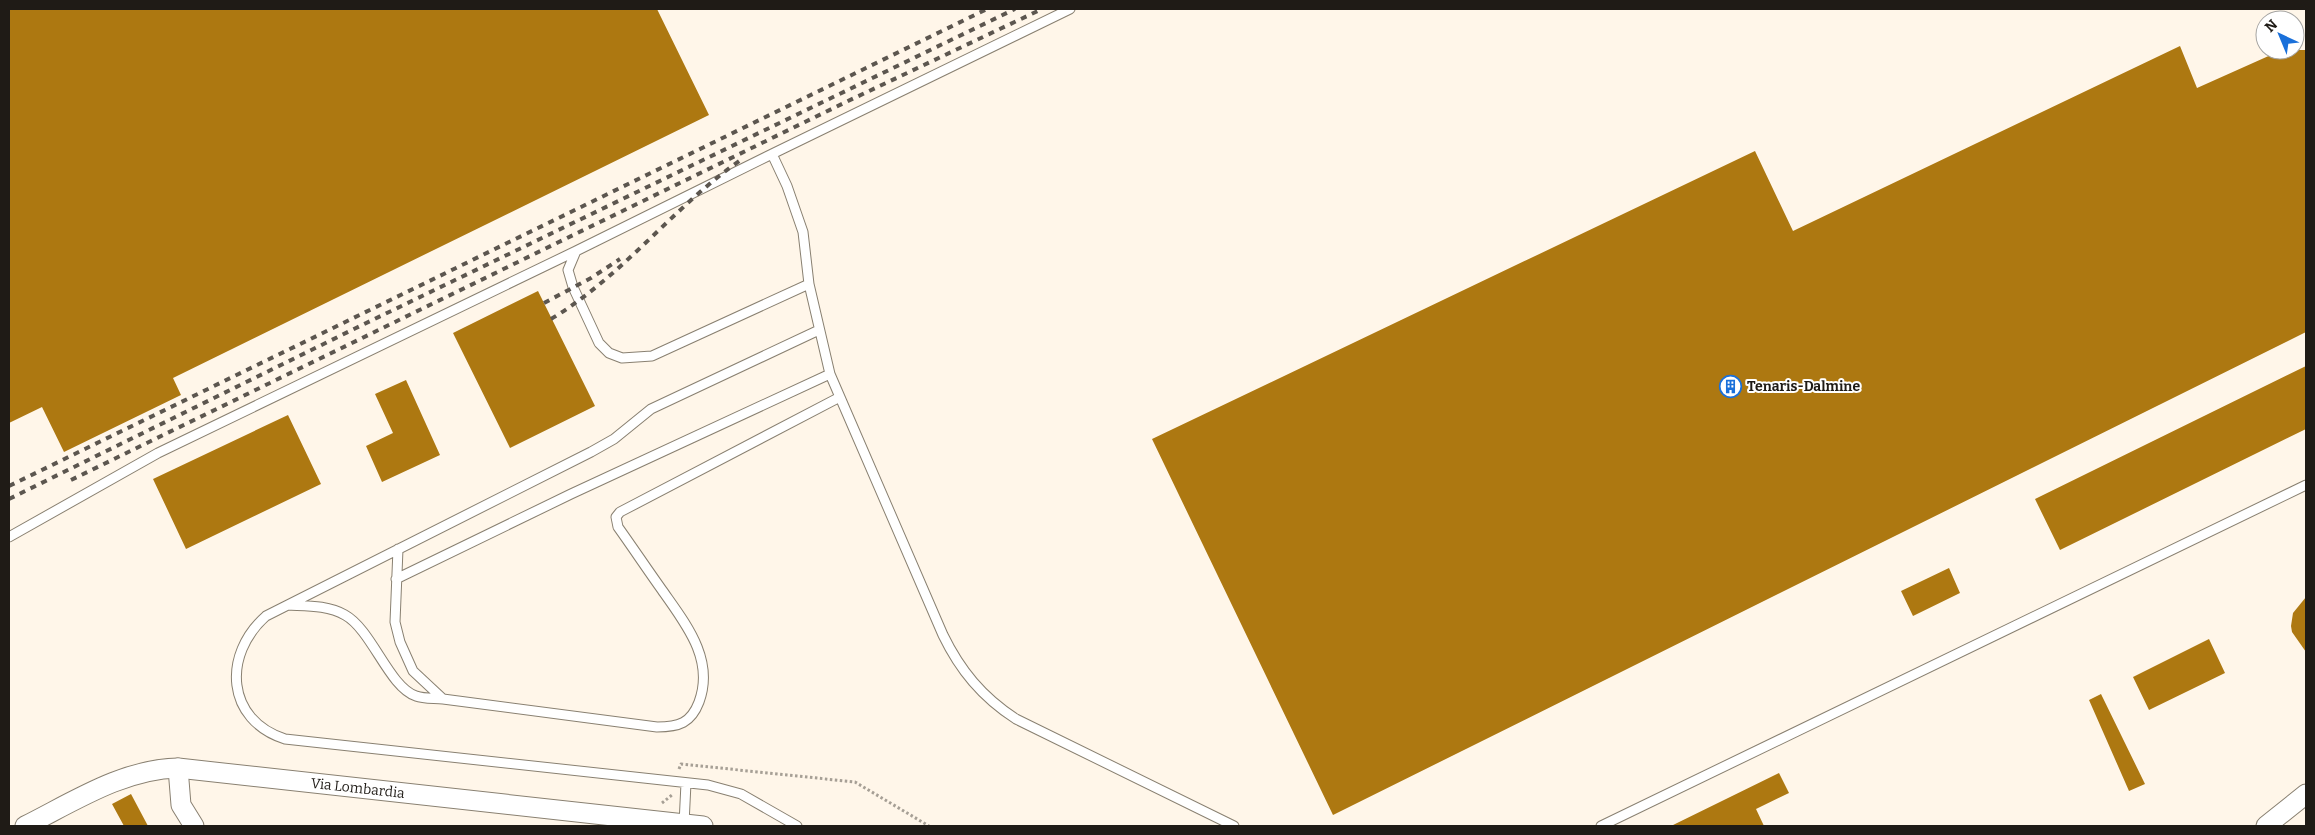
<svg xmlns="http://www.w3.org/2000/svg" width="2315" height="835" font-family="Bitter,serif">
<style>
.building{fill:#ad7811}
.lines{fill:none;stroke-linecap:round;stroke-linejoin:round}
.lane-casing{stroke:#898071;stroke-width:11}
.street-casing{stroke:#898071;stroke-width:21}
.path{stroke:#a69f95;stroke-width:3;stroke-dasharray:2.5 2.5;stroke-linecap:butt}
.lane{stroke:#fff;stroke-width:9}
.street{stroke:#fff;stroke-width:19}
.rail{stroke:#5c564f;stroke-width:4;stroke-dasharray:6 6;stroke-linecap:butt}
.labels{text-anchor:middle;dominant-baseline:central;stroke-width:4;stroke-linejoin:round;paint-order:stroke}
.poi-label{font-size:14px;font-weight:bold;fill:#1f1b16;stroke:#fff;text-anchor:start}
.street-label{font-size:14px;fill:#1f1b16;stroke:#fff}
</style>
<rect width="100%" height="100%" fill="#fff6e9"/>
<!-- building -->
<path class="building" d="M9,9h648l52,106 -536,263 8,17 -117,57 -22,-45 -33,16z
M2180,46l17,42 85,-38h24v282l-973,483 -181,-376 603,-288 38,80z
M538,291l57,115 -85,42 -57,-115z
M2306,366v63l-246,121 -25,-51z
M406,380l34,75 -58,27 -16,-36 27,-13 -18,-39z
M288,415l33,69 -135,65 -33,-70z
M1949,568l11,25 -47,23 -12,-25z
M2306,597v55l-14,-20 -1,-6 2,-13z
M2209,639l16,34 -76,37 -16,-33z
M2101,694l44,90 -16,7 -40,-91z
M1779,773l10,20 -33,16 8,17h-93z
M131,794l17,32h-24l-12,-22z"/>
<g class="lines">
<defs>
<path id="lane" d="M772,154l298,-145
M809,284l-157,72 -30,2 -13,-5 -10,-10 -26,-56 -5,-17 8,-19 196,-97 15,32 16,46 6,52 21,90 113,261c17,35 39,62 73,84l218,107
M9,537l149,-84 418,-202
M398,549l-3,73 5,20 13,29 30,28 214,28c22,0 34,-4 42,-25 16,-43 -14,-79 -37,-112 -15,-21 -29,-42 -44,-63l-2,-10 4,-5 220,-115
M396,579l175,-85 259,-120
M288,605c18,1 40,0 57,10 27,15 44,72 71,81 8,3 18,2 27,3
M684,824l2,-41
M797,826l-56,-32 -33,-9 -423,-46c-59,-19 -63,-84 -19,-123l325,-164 23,-13 37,-30 168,-79
M1601,826l705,-341"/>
<g id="street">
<path d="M178,768l3,37 13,21"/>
<path id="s1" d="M25,826c48,-24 98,-57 153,-58l525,58"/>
<path d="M2266,826l40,-32"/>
</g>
</defs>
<!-- lane casing -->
<use href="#lane" class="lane-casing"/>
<!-- street casing -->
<use href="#street" class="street-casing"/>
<!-- path -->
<path class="path" d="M679,769l2,-5 174,18 74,44
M662,803l10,-8"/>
<!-- lane -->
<use href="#lane" class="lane"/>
<!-- street -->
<use href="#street" class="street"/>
<!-- rail -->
<path class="rail" d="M544,303l47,-25 29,-19
M551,319c72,-43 123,-113 191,-160
M71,480l777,-379 194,-92
M9,486l978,-477
M9,499l347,-171 659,-319"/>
</g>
<!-- icons -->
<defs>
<symbol id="building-ring" viewBox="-11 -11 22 22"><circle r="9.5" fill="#fff" stroke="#1a70da" stroke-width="1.5"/><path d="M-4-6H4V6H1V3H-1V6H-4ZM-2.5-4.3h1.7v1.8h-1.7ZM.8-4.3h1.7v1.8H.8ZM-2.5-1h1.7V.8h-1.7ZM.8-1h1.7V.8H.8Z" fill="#1a70da"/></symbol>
</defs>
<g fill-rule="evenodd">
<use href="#building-ring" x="1718" y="374" width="25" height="25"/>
</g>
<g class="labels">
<!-- poi labels -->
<g class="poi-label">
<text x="1747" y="386">Tenaris-Dalmine</text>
</g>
<!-- street labels -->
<g class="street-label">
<text stroke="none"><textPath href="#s1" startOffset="346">Via Lombardia</textPath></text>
</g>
</g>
<!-- border -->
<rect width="2315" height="835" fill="none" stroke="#1f1b16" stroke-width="20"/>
<!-- north arrow -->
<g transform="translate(2280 35) rotate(316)"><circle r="24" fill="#ffffff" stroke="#a5a4a2"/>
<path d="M0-4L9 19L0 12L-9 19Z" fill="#1a70da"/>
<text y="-8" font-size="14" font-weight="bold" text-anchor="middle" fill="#1f1b16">N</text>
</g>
</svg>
